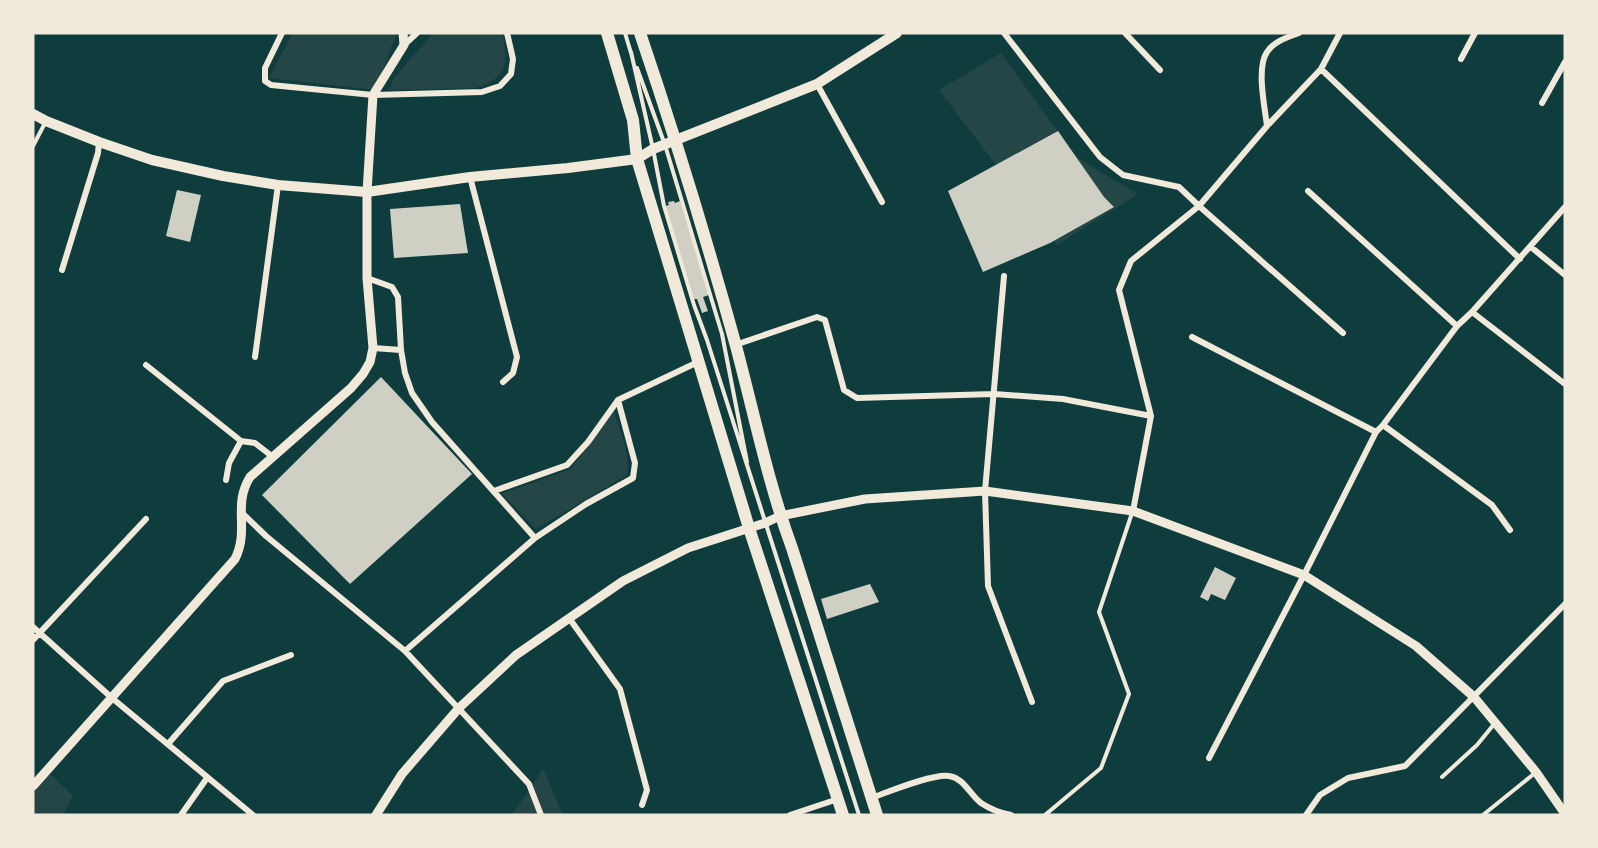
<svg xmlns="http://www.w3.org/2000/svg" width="1598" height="848" font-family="'Open Sans',sans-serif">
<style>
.green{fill:#244646}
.building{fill:#cfcfc3}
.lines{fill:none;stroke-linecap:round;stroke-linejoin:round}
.service{stroke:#f1e9da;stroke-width:4}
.minor{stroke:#f1e9da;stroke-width:6}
.tertiary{stroke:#f1e9da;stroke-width:9}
.secondary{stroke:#f1e9da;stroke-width:10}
.primary{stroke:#f1e9da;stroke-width:12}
</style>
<rect width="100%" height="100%" fill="#0f3d3e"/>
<!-- green -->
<path class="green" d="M293,33h104l-22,57 -106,-12z
M433,33h69c7,30 5,46 -27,55l-86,2 5,-12z
M1001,53l75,104 62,37 -81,51 -118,-155z
M614,412c6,20 17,42 13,63l-91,54 -34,-35 69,-25z
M543,769l20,46h-51z
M48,772l25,24 -10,19h-30v-24z"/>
<!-- building -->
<path class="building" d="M1058,131l46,66 10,10 -64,36 -67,29 -35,-81z
M177,190l24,5 -11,47 -24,-6z
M674,201l1,2 5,-2 29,94 -6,2 5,14 -6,2 -5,-14h-3l-29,-93 4,-1 -1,-3z
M460,204l8,49 -74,5 -4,-49z
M381,377l91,97 -122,110 -88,-89z
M1215,567l21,11 -11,22 -14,-6 -3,7 -8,-4z
M870,584l9,18 -52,17 -6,-20z"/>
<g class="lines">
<!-- service -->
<path class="service" d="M625,33l6,20
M631,52l22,97 11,57 30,99 13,35 152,475
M637,68l28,77 57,189 25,128
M33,146l12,-23
M1442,777l35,-32 18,-22
M1045,815l56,-47 28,-74 -30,-82 33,-99
M1483,815l52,-42"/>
<!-- minor -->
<path class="minor" d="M282,33l-17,35v13l6,4 102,10 109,-3 18,-6 11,-12 2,-15 -6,-26
M1004,33l96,124 23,18 56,12 20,19 144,127
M1125,33l35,37
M404,45l13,-12
M1461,59l14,-26
M1321,69l199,190
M817,84l65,118
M1542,103l23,-41
M1267,126c-2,-18 -11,-58 0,-74 7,-11 21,-15 32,-19
M470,177l47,180 -4,16 -10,9
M1308,191l149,135
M1531,247l34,28
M62,270l36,-117 1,-11
M1004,276l-19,215 3,95 44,116
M367,278l25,9 6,10 3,53 4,23 7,20 20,29 103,116
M1472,312l93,72
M1192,337l184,95
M735,345l82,-28 8,3 19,70 13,8 137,-4 69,5 88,17
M373,348l28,2
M255,357l23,-172
M146,365l95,76
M1383,425l109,80 18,25
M226,480l3,-17 12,-22 14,2 18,14
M494,491l73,-26 21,-23 30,-42 80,-38
M1133,511l18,-95 -32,-126 12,-29 68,-55 68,-80 54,-57 19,-36
M241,512l25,24 139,115 124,133 12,31
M569,618l51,71 27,101 -5,15
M33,627l79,71 141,117
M33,640l113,-121
M405,651l130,-113 51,-34 47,-26 2,-15 -17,-63
M168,744l55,-63 68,-26
M1209,758l95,-183 72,-143 7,-7 74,-99 15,-14 93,-105
M871,798c17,-6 63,-25 78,-22 15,2 21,19 32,27 9,6 19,10 30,12
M181,815l26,-37
M790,815l48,-16
M1306,815l14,-20 28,-17 57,-12 160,-162"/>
<!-- tertiary -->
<path class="tertiary" d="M33,786l202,-227c15,-30 -3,-53 15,-82l101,-89 12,-14 7,-12 3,-14 -6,-70v-86l6,-97 31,-50 -1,-12
M376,815l26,-41 57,-66 57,-53 107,-74 65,-33 77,-25 15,-7 85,-17 120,-8 148,20 171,64 112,71 58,51 62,75 29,42"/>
<!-- secondary -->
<path class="secondary" d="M33,114l13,7 53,21 53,18 71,16 55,9 89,7 103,-15 98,-9 69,-9 16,-10 164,-65 80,-51"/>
<!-- primary -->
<path class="primary" d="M607,33l26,87 4,39 112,369 94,287
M640,33c35,103 67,208 96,313 18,67 32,137 56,202l85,267"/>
</g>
<!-- border -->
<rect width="1598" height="848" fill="none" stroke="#f1e9da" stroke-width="69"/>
</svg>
